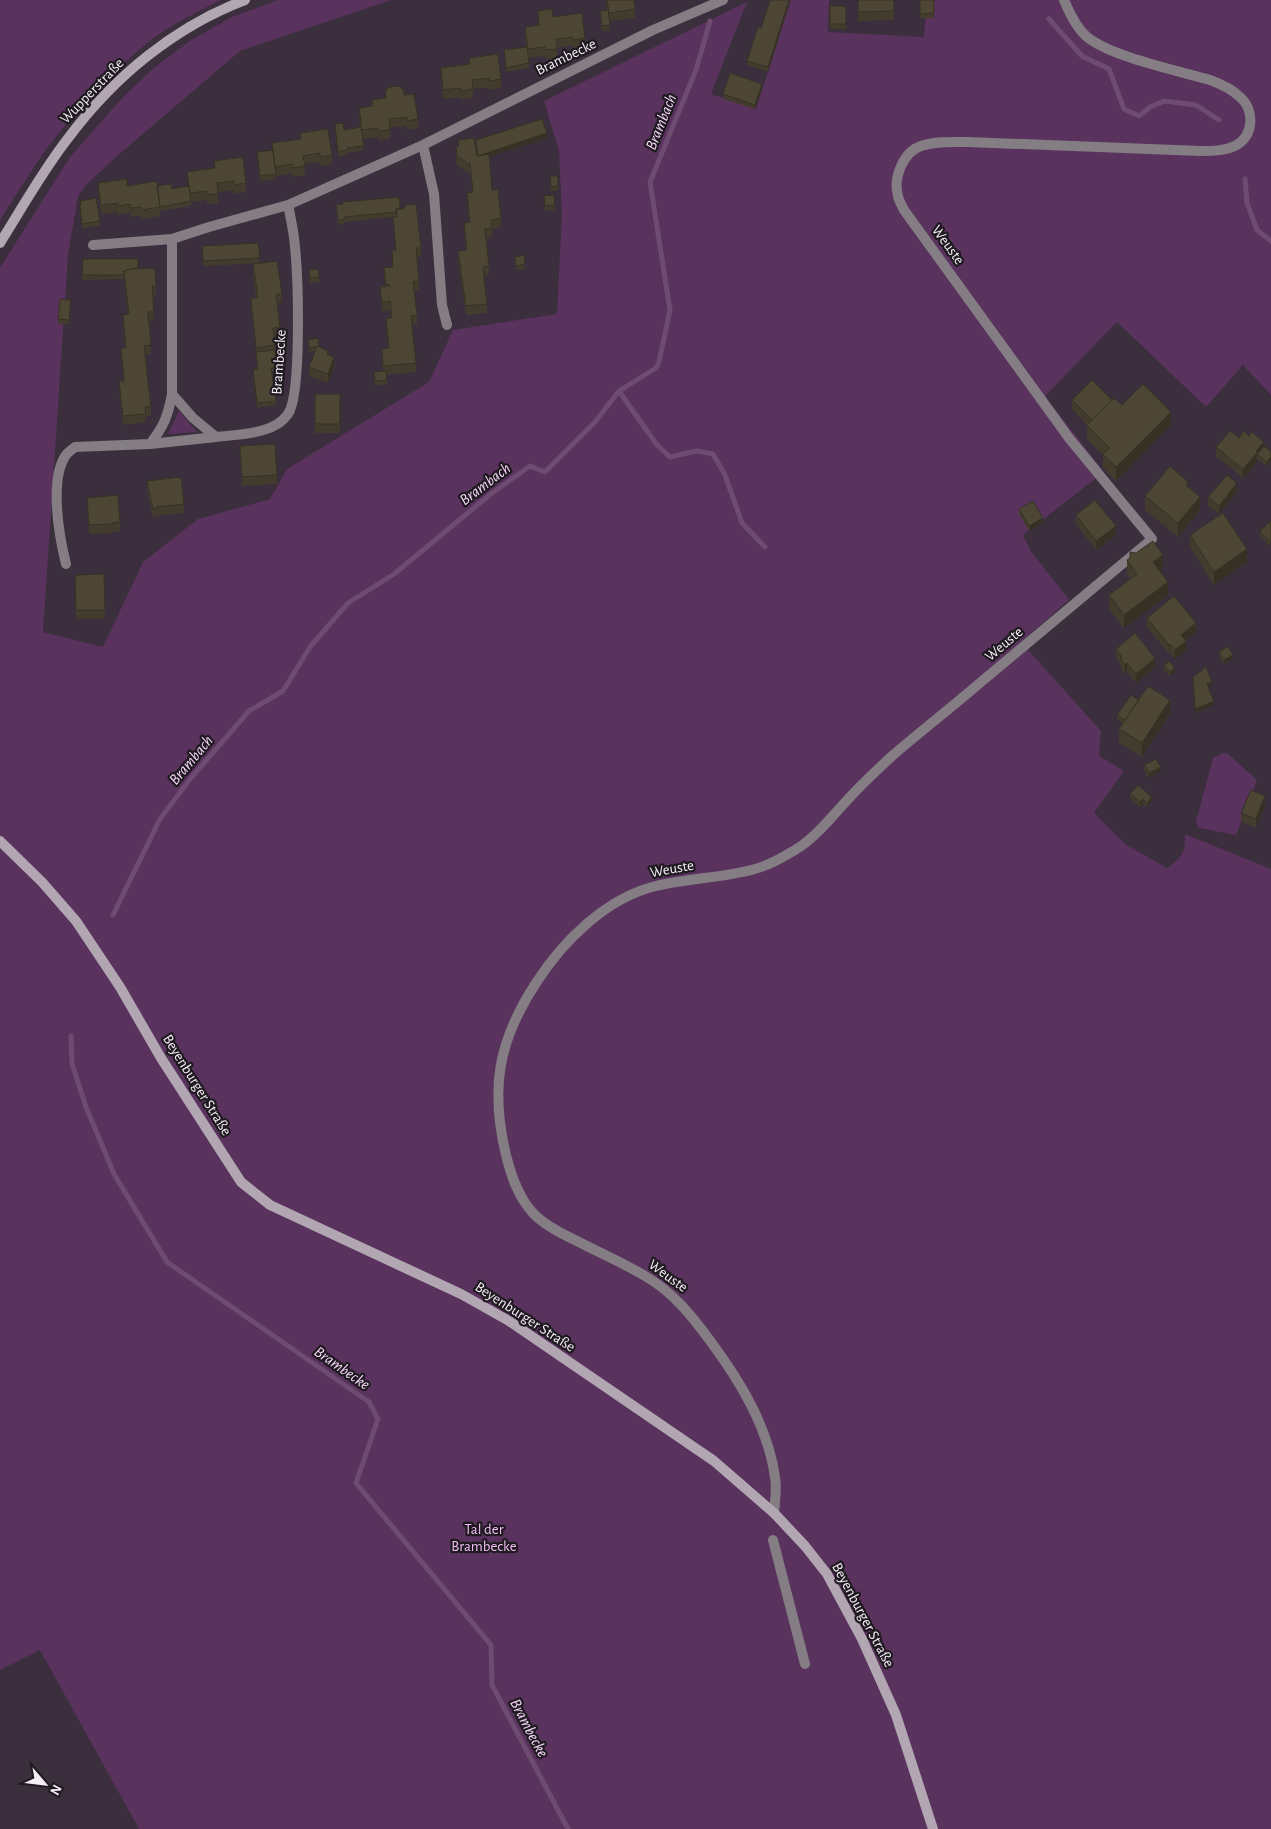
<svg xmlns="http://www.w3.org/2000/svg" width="1271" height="1829" font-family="'Alegreya Sans',sans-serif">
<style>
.green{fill:#59335d}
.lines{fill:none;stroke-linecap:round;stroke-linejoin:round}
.stream{stroke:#6e4b71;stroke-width:5}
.minor{stroke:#847d84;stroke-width:10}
.secondary{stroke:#b1a6b2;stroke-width:10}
.wall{fill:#433c2e}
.shaded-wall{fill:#373125}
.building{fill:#4e4635;stroke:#373125}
.labels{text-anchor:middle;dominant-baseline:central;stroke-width:4.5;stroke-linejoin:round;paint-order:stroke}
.street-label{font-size:15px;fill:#f6eef7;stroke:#1f1920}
.park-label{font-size:15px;fill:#f0bef4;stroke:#1f1920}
.water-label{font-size:16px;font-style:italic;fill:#f8d7fb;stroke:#1f1920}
</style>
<rect width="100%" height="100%" fill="#3b2f3d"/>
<!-- green -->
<path class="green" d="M0,0h221c-24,12 -49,24 -70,40 -35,28 -68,62 -96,98 -20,25 -37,55 -55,82z
M278,0h113l-151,51 -123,105 -33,31 -6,9 -10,59 -25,377 60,15 40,-85 55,-43 72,-20 17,-30 142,-87 24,-52 104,-16 5,-100 -3,-63 -15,-50 203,-99 -36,92 45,15 35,-109h38l-1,32 96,5 3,-37h344v395l-28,-30 -37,42 -89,-85 -72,74 59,76 -81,63 8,16 38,49 -48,42 80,89 -2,25 25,15 -30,42 31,31 42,24c15,-10 19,-17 18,-34l86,35v960h-1132l-99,-179 -40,20v-1402l70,-111 54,-61 31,-29 36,-27 41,-23z
M179,411l17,20v1l-28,2z
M1223,753h4l30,27 -21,55 -37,-7 -3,-6 17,-64z"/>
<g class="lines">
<!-- stream -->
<path class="stream" d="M1049,19l33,37 27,13 15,40 15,7 11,-9 14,-6 32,4 23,15
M1245,179l2,24 10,27 14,11
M619,391l38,54 13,12 27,-6 16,3 12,21 17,48 23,24
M113,915l47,-96 30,-40 59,-68 34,-20 27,-44 38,-44 46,-29 98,-81 38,-27 15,6 50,-50 24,-31 37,-23 3,-6 11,-52 -20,-128 46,-112 14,-49
M71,1036l1,28 14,43 28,67 53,88 202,140 9,17 -22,64 135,162 1,40 76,144"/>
<!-- minor -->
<path class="minor" d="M423,145l11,49 8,111 5,20
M172,239v155l21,24 23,19c22,-3 58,-2 72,-23 14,-20 10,-138 7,-167 -1,-14 -4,-28 -7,-42
M93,245l79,-6 37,-12 79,-22 135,-60 230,-115 70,-30
M150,444l66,-7
M66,564c-7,-28 -17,-85 0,-109 2,-3 7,-6 9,-8l75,-3c14,-18 18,-28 22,-50
M774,1513c1,-12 3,-24 1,-36 -7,-50 -35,-96 -64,-135 -19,-26 -38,-50 -66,-66 -22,-13 -47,-24 -70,-36 -15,-7 -31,-15 -42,-27 -15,-16 -22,-38 -27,-58 -16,-67 -8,-114 30,-172 27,-42 70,-85 120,-97 33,-8 67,-8 99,-17 11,-3 23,-9 33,-15 26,-13 43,-37 63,-58 13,-14 27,-27 41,-40 29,-25 60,-49 89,-74 57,-47 114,-95 171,-143l-83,-101 -165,-228c-2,-4 -5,-9 -6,-14 -5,-18 5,-44 23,-50 14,-5 32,-4 47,-4l232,9c12,0 24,0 35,-5 19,-10 20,-36 5,-49 -8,-8 -19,-13 -30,-17 -31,-9 -102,-24 -124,-44 -10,-9 -17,-24 -22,-36
M773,1540l32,124"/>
<!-- secondary -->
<path class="secondary" d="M0,243c22,-35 43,-73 69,-106 45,-60 105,-110 176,-137
M0,841l42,41 34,39 44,66 41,71 80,124 29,23 191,89 48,27 205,140 60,52 31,33 22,28 35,65 34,76 37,114"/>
</g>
<!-- wall -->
<path class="wall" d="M606,0h28l1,9v9l-26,3 1,9 -8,1 -2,-20 7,-1z
M770,0h20l-22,72 -21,-7v-4l14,-33z
M858,0h36v20l-36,1z
M920,0h14v18h-14z
M830,6h16v23h-16z
M538,11l15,6 32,21v9l-11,2 -1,-4 -16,3v10l-11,1 -1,-3 -16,2v10l-23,4 -2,-22 23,-3 -2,-11v-9l13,-2z
M469,58l32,21v9l-12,2v-3l-16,2v9l-12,2v-3l-18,2 -2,-22v-9l28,-4z
M762,88l-7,21 -32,-10v-5z
M385,91l19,4 14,24v9l-11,2v-4l-17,2v11l-12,1v-3l-15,2 1,11 -17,3v2l-9,1 -3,-32 9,6 16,-3 -1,-10v-9l13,-2v-6l13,-2z
M300,133l32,22v9l-12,2v-4l-16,2 1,11 -13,2v-4l-16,3v3l-16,2 -3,-29 15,-2v-7l28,-4z
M547,138l-58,18 3,34 9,28v9l-9,2v8l-6,1 3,28v9l-5,1 3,28v9l-21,2 -8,-55v-9l8,-1 -2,-18v-9l5,-1 -2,-20v-9l5,-1 -2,-20 -2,1 -11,-8 -1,-9v-9l2,-1v-6l19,16 -1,-16z
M214,161l32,22v9l-12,2v-4l-16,2v11l-11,1v-4l-16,2v4l-31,5v5l-18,3 -1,-3 -10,1 -1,-4 -12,2v-3l-17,2 -3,-22v-9l29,3h30l15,3 16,-3 -1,-14 27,-4z
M550,176l8,10v4l-7,1z
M544,196l11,9v5l-10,1z
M336,205l64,4 21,39v9h-5l3,24v9h-5l3,25v9h-5l4,39v9l-29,3v9l-12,2 -1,-14 9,-1 -1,-22h6l-2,-22v-9h5l-1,-8 -8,1 -2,-24 5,-1 -1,-18 8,-1v-16l4,-1 -3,-33 -49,5v2l-6,1z
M80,206l20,15v5l-18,2z
M202,246l58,12v5l-57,3z
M515,257l10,7v5l-9,1z
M83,259l55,9 17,2 1,24 -1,1h-3l2,25 -5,1 2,33 -6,1 6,52v9h-5v6l-23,3 -4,-35v-9h5l-3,-24v-9h4l-2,-24v-9l5,-1 -4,-35 -42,1z
M253,264l29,30v8l-5,1 3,24v9l-6,1 4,34 -6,1 4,33 -19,3 -4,-33v-5h5l-7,-63v-9l5,-1 -3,-24z
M309,270l10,7v5l-9,1z
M71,305l-2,19h-11v-5z
M318,338l1,9 9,8 6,11 -6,17 -19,-7v-9l6,-16 -6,1 -1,-12z
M315,394h25v39h-25z
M1072,400h40l10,5 49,20 -55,56 -13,-13v-13l-16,-16v-14l-15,-16z
M1249,436l22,15 -4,15 -10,-7v3l-14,16 -27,-22v-9l23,-9z
M240,446l37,29v9l-35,2z
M147,481l37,23v9l-28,3v2h-3l-6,-28z
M1237,492l-18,22 -11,-8v-9z
M1145,496l55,14 -22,27 -33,-27z
M87,498l33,24v9l-8,1v1l-23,1z
M1019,509l24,14 -14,8 -10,-17z
M1076,515l40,20 -20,15 -20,-26z
M1271,521l-1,26 -10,-12v-4z
M1190,535l57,27 -33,23 -24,-37z
M1127,560l36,8 -4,3 9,24 -44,33 -15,-19v-14l22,-16 -4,-5z
M104,574l1,45h-29l-1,-44z
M1147,618l49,14 -11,9 1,9 -11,9 -5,-6 -1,1 -22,-27z
M1116,649l39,18 -19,16 -9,-11 -2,2 -4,-6v-4l-5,-6z
M1219,652l14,7 -9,5 -5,-8z
M1164,665l11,7 -5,4 -6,-6z
M1139,700l31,13 -28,44 -23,-14v-14l4,-6 -6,-4v-4z
M1144,765l17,6 -12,7 -5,-8z
M1130,794l22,7 -5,6 -4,-3 -3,3 -10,-9z
M1265,805l-9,23 -15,-6v-9z"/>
<!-- shaded-wall -->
<path class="shaded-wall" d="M789,0h1l-22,72v-5z
M762,84v4l-7,21v-4z
M547,133v5l-69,22v-4z
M334,357v9l-6,17v-9z
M1171,412v13l-55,56v-14z
M1264,442v8l-7,4v8l-14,16v-9l14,-19z
M1271,457v4l-4,5v-4z
M1237,483v9l-18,22v-8z
M1200,497v13l-22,27v-14z
M1043,518v5l-14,8v-5z
M1116,526v9l-20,15v-9z
M1247,549v13l-33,23v-13z
M1163,555v13l-10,8v-14z
M1168,582v13l-44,33v-13z
M1196,623v9l-15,12v-9z
M1186,641v9l-11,9v-9z
M1170,644v9l-1,1v-9z
M1233,655v4l-9,5v-4z
M1155,658v9l-19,16v-9z
M1127,663v9l-2,2v-9z
M1175,668v4l-5,4v-4z
M1212,682v4l-5,2v-4z
M1170,700v13l-28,44v-14z
M1214,701v4l-19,8v-4z
M1161,767v4l-12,7v-5z
M1265,796v9l-9,23v-9z
M1152,797v4l-5,6v-4z
M1143,799v5l-3,3v-5z"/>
<!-- building -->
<path class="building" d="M607,0h27l1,9 -26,4z
M770,0h19l-21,67 -21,-6 11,-34 3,1z
M858,0h36v11l-36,1z
M920,0h14v13l-14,1z
M830,6h16v18h-16z
M552,9l1,8 29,-4 3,25 -11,2 -1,-3 -17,2 1,10 -11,1 -1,-3 -17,2 -3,-22 14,-2 -1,-14z
M608,10l2,15 -8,1 -2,-15z
M527,47l2,16 -23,5 -2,-18z
M498,54l3,25 -12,2v-3l-17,2 1,9 -12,2v-3l-18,2 -2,-22 29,-4 -1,-6z
M730,73l32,11 -7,21 -32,-11z
M398,86l5,3 1,6 10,-1 4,25 -11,2v-4l-18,2 1,11 -12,1v-3l-16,2 -3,-22 13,-2v-6l14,-2 -1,-7 4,-4z
M542,119l5,14 -69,23 -2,-16z
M343,123l1,7 17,-3 3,19 -17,2v2l-9,2 -3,-28z
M328,129l4,26 -12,2v-4l-17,3 2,10 -13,2v-4l-17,3 -3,-24 29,-4 -1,-6z
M474,138l3,18 12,-2 3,36 6,-1 3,29 -10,2 1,8 -7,1 4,37 -6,1 4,37 -21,2 -8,-55 9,-1 -3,-27 6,-1 -3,-29 6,-1 -3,-29 -2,1 -11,-8 -1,-9 3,-1 -1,-6z
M273,150l3,24 -16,2 -3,-24z
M243,157l3,26 -12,2v-4l-17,2 1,11 -11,1v-4l-17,2 -3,-21 28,-4 -1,-7z
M550,176h8v10l-7,1z
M127,179v7l30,-5 3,26 -18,3 -1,-3 -10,1 -1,-4 -12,2v-3l-17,2 -3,-22z
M171,184l1,5 17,-3 2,15 -31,6 -3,-21z
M554,195l1,10 -10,1 -1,-10z
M399,197l1,12h-4l1,3 -53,5v3h-6l-2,-15 7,-1v-2z
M96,198l4,23 -18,3 -2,-18 1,-5z
M416,204l5,44h-5l3,33 -6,1 4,33 -6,1 5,47 -33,3 -1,-17 7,-1 -3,-30h6l-2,-17 -8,1 -2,-15 9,-1v-2l-3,1 -2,-17 9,-1 -1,-16 4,-1 -3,-33h4l-1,-8h7l3,-4z
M258,243l2,15 -57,3 -1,-15z
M524,255l1,9 -9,2 -1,-9z
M83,259h55v9l-7,1 -7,2v4h-42z
M277,261l5,33h-6l4,33 -7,1 2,17 -19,3 -5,-50 7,-1 -5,-33z
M153,268l2,2 1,15 -1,1h-3l2,26h-6l3,33 -7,1 7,61h-6l1,7 -23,2 -4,-35h5l-3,-33h5l-3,-33 6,-1 -5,-43 7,-2z
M318,269l1,8 -9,1 -1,-8z
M60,299l11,1 -2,20 -11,-1z
M318,338l1,8 -10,2 -1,-8z
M317,346l11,5 -1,3 7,3 -6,17 -19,-7z
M275,350l3,17 -7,1 5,33 -19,2 -4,-33 5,-1 -2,-17z
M386,371l1,9 -12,1 -1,-9z
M1092,380l20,20 -20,20 -20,-20z
M1143,384l28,28 -55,55 -13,-13 7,-6 -23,-23 27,-27 8,7z
M315,394h25v30h-25z
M1230,431l9,7 5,-7 5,5 3,-4 12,10 -7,8v3l-14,16 -27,-22z
M275,444l2,31 -35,2 -2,-31z
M1264,446l7,5v6l-4,5 -10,-8z
M1170,466l18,16 -2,3 14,12 -22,26 -33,-27z
M1227,475l10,8 -18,23 -11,-9z
M181,477l3,27 -28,3v2h-3l-6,-28z
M118,495l2,27 -8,1v1l-23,1 -2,-27z
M1095,500l21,26 -20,15 -20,-26z
M1033,501l10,17 -14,8 -10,-17z
M1223,513l24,36 -33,23 -24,-37z
M1271,521v20l-1,1 -10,-11z
M1153,541l10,14 -10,7 15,20 -44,33 -15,-20 28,-21 -10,-14 3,-2v-6l6,1z
M104,574l1,36h-29l-1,-35z
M1174,596l22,27 -15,12 5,6 -11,9 -5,-6 -1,1 -22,-27z
M1135,633l20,25 -19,16 -9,-11 -2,2 -4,-6 1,-2 -6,-8z
M1228,646l5,9 -9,5 -5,-8z
M1169,661l6,7 -5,4 -6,-7z
M1206,667l6,15 -5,2 7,17 -19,8 -2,-32z
M1148,686l22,14 -28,43 -23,-14z
M1131,695l8,5 -14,20 -8,-5z
M1156,759l5,8 -12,6 -5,-8z
M1138,785l14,12 -5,6 -4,-4 -3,3 -10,-8z
M1251,790l14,6 -9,23 -15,-6z"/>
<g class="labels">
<!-- street labels -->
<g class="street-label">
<text transform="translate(566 57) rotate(-26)">Brambecke</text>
<text transform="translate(92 91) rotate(-46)">Wupperstraße</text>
<text transform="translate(948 245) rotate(54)">Weuste</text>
<text transform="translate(279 362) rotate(-86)">Brambecke</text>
<text transform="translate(1004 644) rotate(-40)">Weuste</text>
<text transform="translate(672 869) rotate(-10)">Weuste</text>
<text transform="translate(197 1085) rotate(58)">Beyenburger Straße</text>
<text transform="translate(668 1276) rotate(36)">Weuste</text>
<text transform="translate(525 1317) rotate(33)">Beyenburger Straße</text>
<text transform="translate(863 1615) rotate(62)">Beyenburger Straße</text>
</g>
<!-- park labels -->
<g class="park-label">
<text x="484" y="1529">Tal der<tspan x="484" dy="17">Brambecke</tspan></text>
</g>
<!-- water labels -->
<g class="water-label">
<text transform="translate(661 122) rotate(-68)">Brambach</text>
<text transform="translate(485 484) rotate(-37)">Brambach</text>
<text transform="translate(191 760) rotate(-50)">Brambach</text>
<text transform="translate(342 1368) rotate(35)">Brambecke</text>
<text transform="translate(529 1728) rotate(62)">Brambecke</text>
</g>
</g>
<!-- north arrow -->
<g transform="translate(45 1784) rotate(118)" stroke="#1f1920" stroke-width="4" paint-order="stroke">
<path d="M0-4L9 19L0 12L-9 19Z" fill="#f6eef7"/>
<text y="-8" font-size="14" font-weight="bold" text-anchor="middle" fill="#f6eef7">N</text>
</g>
</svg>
